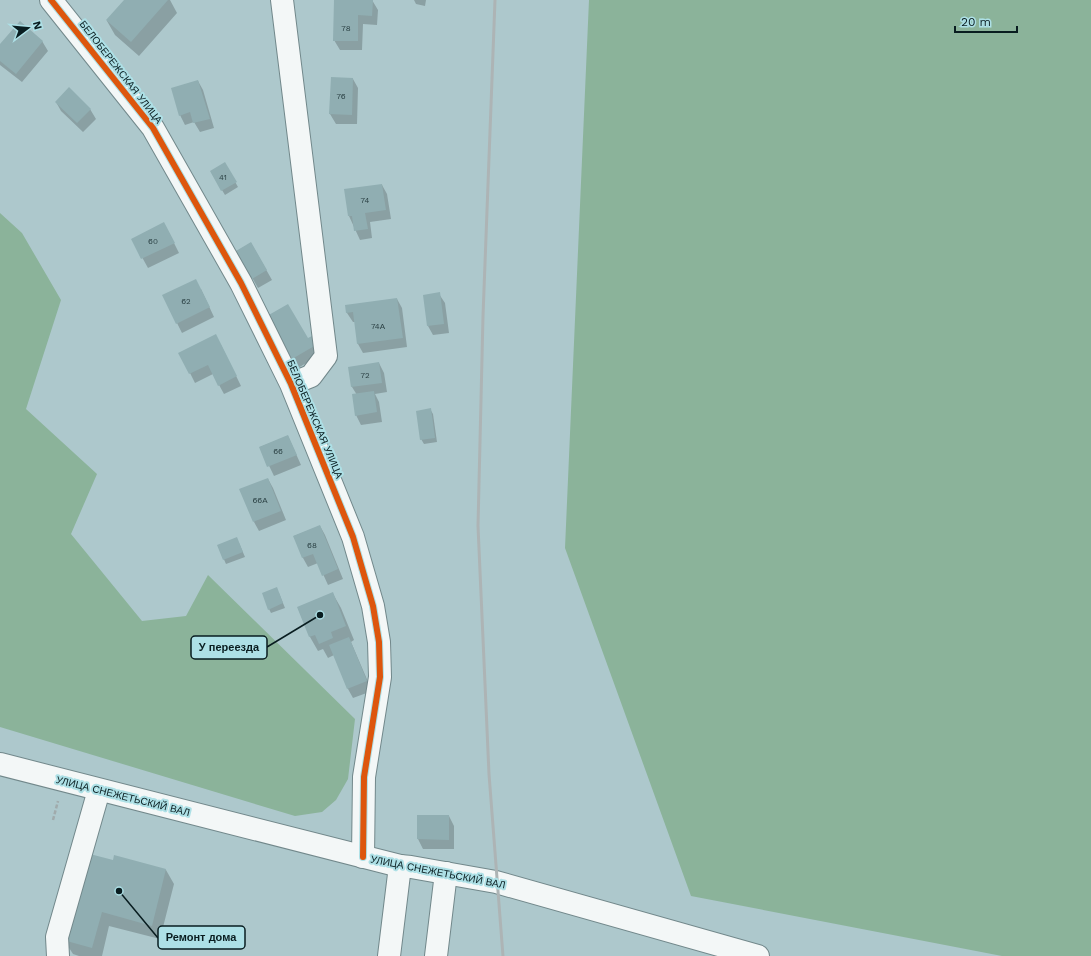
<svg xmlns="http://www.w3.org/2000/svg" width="1091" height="956" font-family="'Work Sans',sans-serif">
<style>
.forest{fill:#8bb39a}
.shadow{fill:#0003}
.building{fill:#90aeb2}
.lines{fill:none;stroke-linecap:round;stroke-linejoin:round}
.minor-casing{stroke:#72888b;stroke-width:24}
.major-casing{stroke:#72888b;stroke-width:24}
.path{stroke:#a0abac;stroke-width:2.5;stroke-dasharray:4 2;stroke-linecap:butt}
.minor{stroke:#f3f7f7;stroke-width:22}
.major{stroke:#f3f7f7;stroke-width:22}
.rail{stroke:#adb4b5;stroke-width:3}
.cycleway-casing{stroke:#ade0e6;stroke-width:8}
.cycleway{stroke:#dd560d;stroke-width:6}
.labels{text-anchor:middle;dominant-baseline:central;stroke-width:4;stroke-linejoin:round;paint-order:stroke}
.number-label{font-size:8px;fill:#2b4144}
.street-label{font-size:10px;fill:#091d20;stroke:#ade0e6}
.leader{fill:none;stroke:#091d20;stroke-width:1.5}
.callout-dot{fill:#091d20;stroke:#ade0e6;stroke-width:1.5}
.callout{fill:#ade0e6;stroke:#091d20;stroke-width:1.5}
.callout-label{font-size:11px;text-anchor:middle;font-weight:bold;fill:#091d20}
</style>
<rect width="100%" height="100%" fill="#adc8cc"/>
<!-- forest -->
<path class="forest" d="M589,0h502v956h-89l-311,-60 -126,-348z
M0,213l22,20 39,67 -35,109 71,65 -26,60 71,87 44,-5 22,-41 147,144 -7,60 -12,21 -14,12 -27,4 -295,-89z"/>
<!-- shadow -->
<path class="shadow" d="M125,0h45l7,13 -38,43 -24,-21 -8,-14z
M335,0h37l6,10 -1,15 -14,-1 -1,26h-22l-6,-10z
M414,0h12l-1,6 -9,-2z
M42,41l6,10 -26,31 -22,-17v-19z
M332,78l21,1 5,9 -1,36h-21l-6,-10z
M198,81l5,9 11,38 -14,4 -6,-10 -9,3 -5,-10z
M56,102l34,7 6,10 -13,13 -22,-21z
M225,164l13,23 -13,8 -14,-23z
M382,185l5,9 4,25 -21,3 2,16 -12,2 -11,-24 -4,-26z
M169,233l10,20 -31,15 -16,-29z
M251,243l21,37 -14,8 -21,-37z
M201,289l13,28 -32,16 -5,-10z
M439,294l6,9 4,30 -16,2 -5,-9z
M397,299l5,9 5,39 -44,6 -5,-9 -3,-22h-2l-6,-9 -1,-7z
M269,316l39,23 13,15 -23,14z
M221,345l20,41 -17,8 -11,-20 -18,9 -15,-30z
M379,363l5,10 3,19 -12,2 4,8 3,20 -21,3 -5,-10 1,-20 -5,-8 -3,-19z
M430,409l3,5 4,28 -13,2 -3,-5z
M288,436l13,29 -27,11 -14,-29z
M268,479l5,9 13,32 -27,11 -5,-9z
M320,526l5,9 18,44 -15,6 -10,-22 -10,4 -5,-9 -9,-22z
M239,543l6,14 -19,7 -8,-18z
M279,593l6,15 -14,5 -2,-4z
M333,594l8,14 13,32 -3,2 21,49 -19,7 -5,-9 -14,-34 -6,3 -5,-9 -5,2 -8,-14 -12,-29z
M418,816h31l5,10v23h-31l-5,-10z
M113,861l53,9 8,14 -14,55 -51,-13 -7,30h-23l-6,-2 -9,-14z"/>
<!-- building -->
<path class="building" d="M124,0h44l-37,42 -25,-22z
M334,0h39l-1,16 -14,-1v26h-25z
M20,21l23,20 -27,33 -16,-13v-17z
M331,77l22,1 -1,37 -23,-1z
M198,80l12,39 -17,4 -3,-11 -11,4 -8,-28z
M69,87l22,22 -14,14 -22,-21z
M225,162l12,20 -16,9 -11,-20z
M382,184l4,26 -21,3 3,16 -14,2 -2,-15h-4l-4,-27z
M164,222l11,21 -34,16 -10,-20z
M251,242l16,28 -15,9 -16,-28z
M196,279l14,28 -34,17 -14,-29z
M440,292l4,32 -17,2 -4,-31z
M397,298l6,40 -46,6 -4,-32 -7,1 -1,-8z
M288,304l20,34 4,-2 4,9 -24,14 -25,-43z
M216,334l21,42 -19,10 -10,-21 -19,9 -11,-21z
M379,362l3,21 -31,4 -3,-20z
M374,391l3,21 -22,4 -3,-22z
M431,408l4,30 -15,2 -4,-29z
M288,435l9,20 -30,12 -8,-20z
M268,478l13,33 -28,11 -14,-33z
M320,525l18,44 -16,7 -9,-22 -11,4 -9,-22z
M237,537l6,15 -20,8 -6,-15z
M277,587l6,16 -15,7 -6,-17z
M333,592l13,34 -15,6 2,6 -14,6 -4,-9 -6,2 -12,-30z
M349,637l18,44 -20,8 -18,-44z
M417,815h32v25l-32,-1z
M86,853l27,7 1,-5 52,14 -14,57 -50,-14 -10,36 -29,-8z"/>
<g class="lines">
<defs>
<path id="minor" d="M51,0l102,128 88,155 50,101 62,153 20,69 6,36 1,35 -16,100 -1,80
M282,0l44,356 -15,20 -20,8
M58,956l-1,-19 42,-147
M389,956l11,-90
M436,956l10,-83"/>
<path id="major" d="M0,764l400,102 11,1 85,15 262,74"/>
</defs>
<!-- minor casing -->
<use href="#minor" class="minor-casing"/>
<!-- major casing -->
<use href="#major" class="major-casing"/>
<!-- path -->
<path class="path" d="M53,820l5,-19"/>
<!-- minor -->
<use href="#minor" class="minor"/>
<!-- major -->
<use href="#major" class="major"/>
<!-- rail -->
<path class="rail" d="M495,0l-12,316 -5,210 11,248 14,182"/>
<defs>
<path id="cycleway" d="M51,0l102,128 88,155 50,101 62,153 20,69 6,36 1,35 -16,100 -1,80"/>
</defs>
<!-- cycleway casing -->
<use href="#cycleway" class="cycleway-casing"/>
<!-- cycleway -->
<use href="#cycleway" class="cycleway"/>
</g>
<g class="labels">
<!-- number labels -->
<g class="number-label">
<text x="346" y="28">78</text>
<text x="341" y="96">76</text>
<text x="223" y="177">41</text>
<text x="365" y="200">74</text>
<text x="153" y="241">60</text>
<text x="186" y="301">62</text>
<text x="378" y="326">74А</text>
<text x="365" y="375">72</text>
<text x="278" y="451">66</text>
<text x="260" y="500">66А</text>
<text x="312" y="545">68</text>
</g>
<!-- street labels -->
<g class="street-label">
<text transform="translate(121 72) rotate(52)">БЕЛОБЕРЕЖСКАЯ УЛИЦА</text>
<text transform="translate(315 419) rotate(67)">БЕЛОБЕРЕЖСКАЯ УЛИЦА</text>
<text transform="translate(123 796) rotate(14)">УЛИЦА СНЕЖЕТЬСКИЙ ВАЛ</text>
<text transform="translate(438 872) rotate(11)">УЛИЦА СНЕЖЕТЬСКИЙ ВАЛ</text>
</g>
</g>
<!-- callouts -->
<path class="leader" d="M320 615L267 647M119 891L158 938"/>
<g class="callout-dot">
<circle cx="320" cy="615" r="4"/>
<circle cx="119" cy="891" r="4"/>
</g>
<g class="callout">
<rect x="191" y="636" width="76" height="23" rx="4"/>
<rect x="158" y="926" width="87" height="23" rx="4"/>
</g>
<g class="callout-label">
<text x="229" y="651">У переезда</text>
<text x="201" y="941">Ремонт дома</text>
</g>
<!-- north arrow -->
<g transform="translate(28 28) rotate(74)" stroke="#ade0e6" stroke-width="3" paint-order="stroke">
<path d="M0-3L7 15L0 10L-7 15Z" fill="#091d20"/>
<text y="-6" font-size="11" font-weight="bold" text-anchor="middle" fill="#091d20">N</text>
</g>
<!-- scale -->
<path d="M955 26v6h62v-6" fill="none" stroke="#091d20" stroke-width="2"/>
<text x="961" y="26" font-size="12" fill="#091d20" stroke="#ade0e6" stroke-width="3" paint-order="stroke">20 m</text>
</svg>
